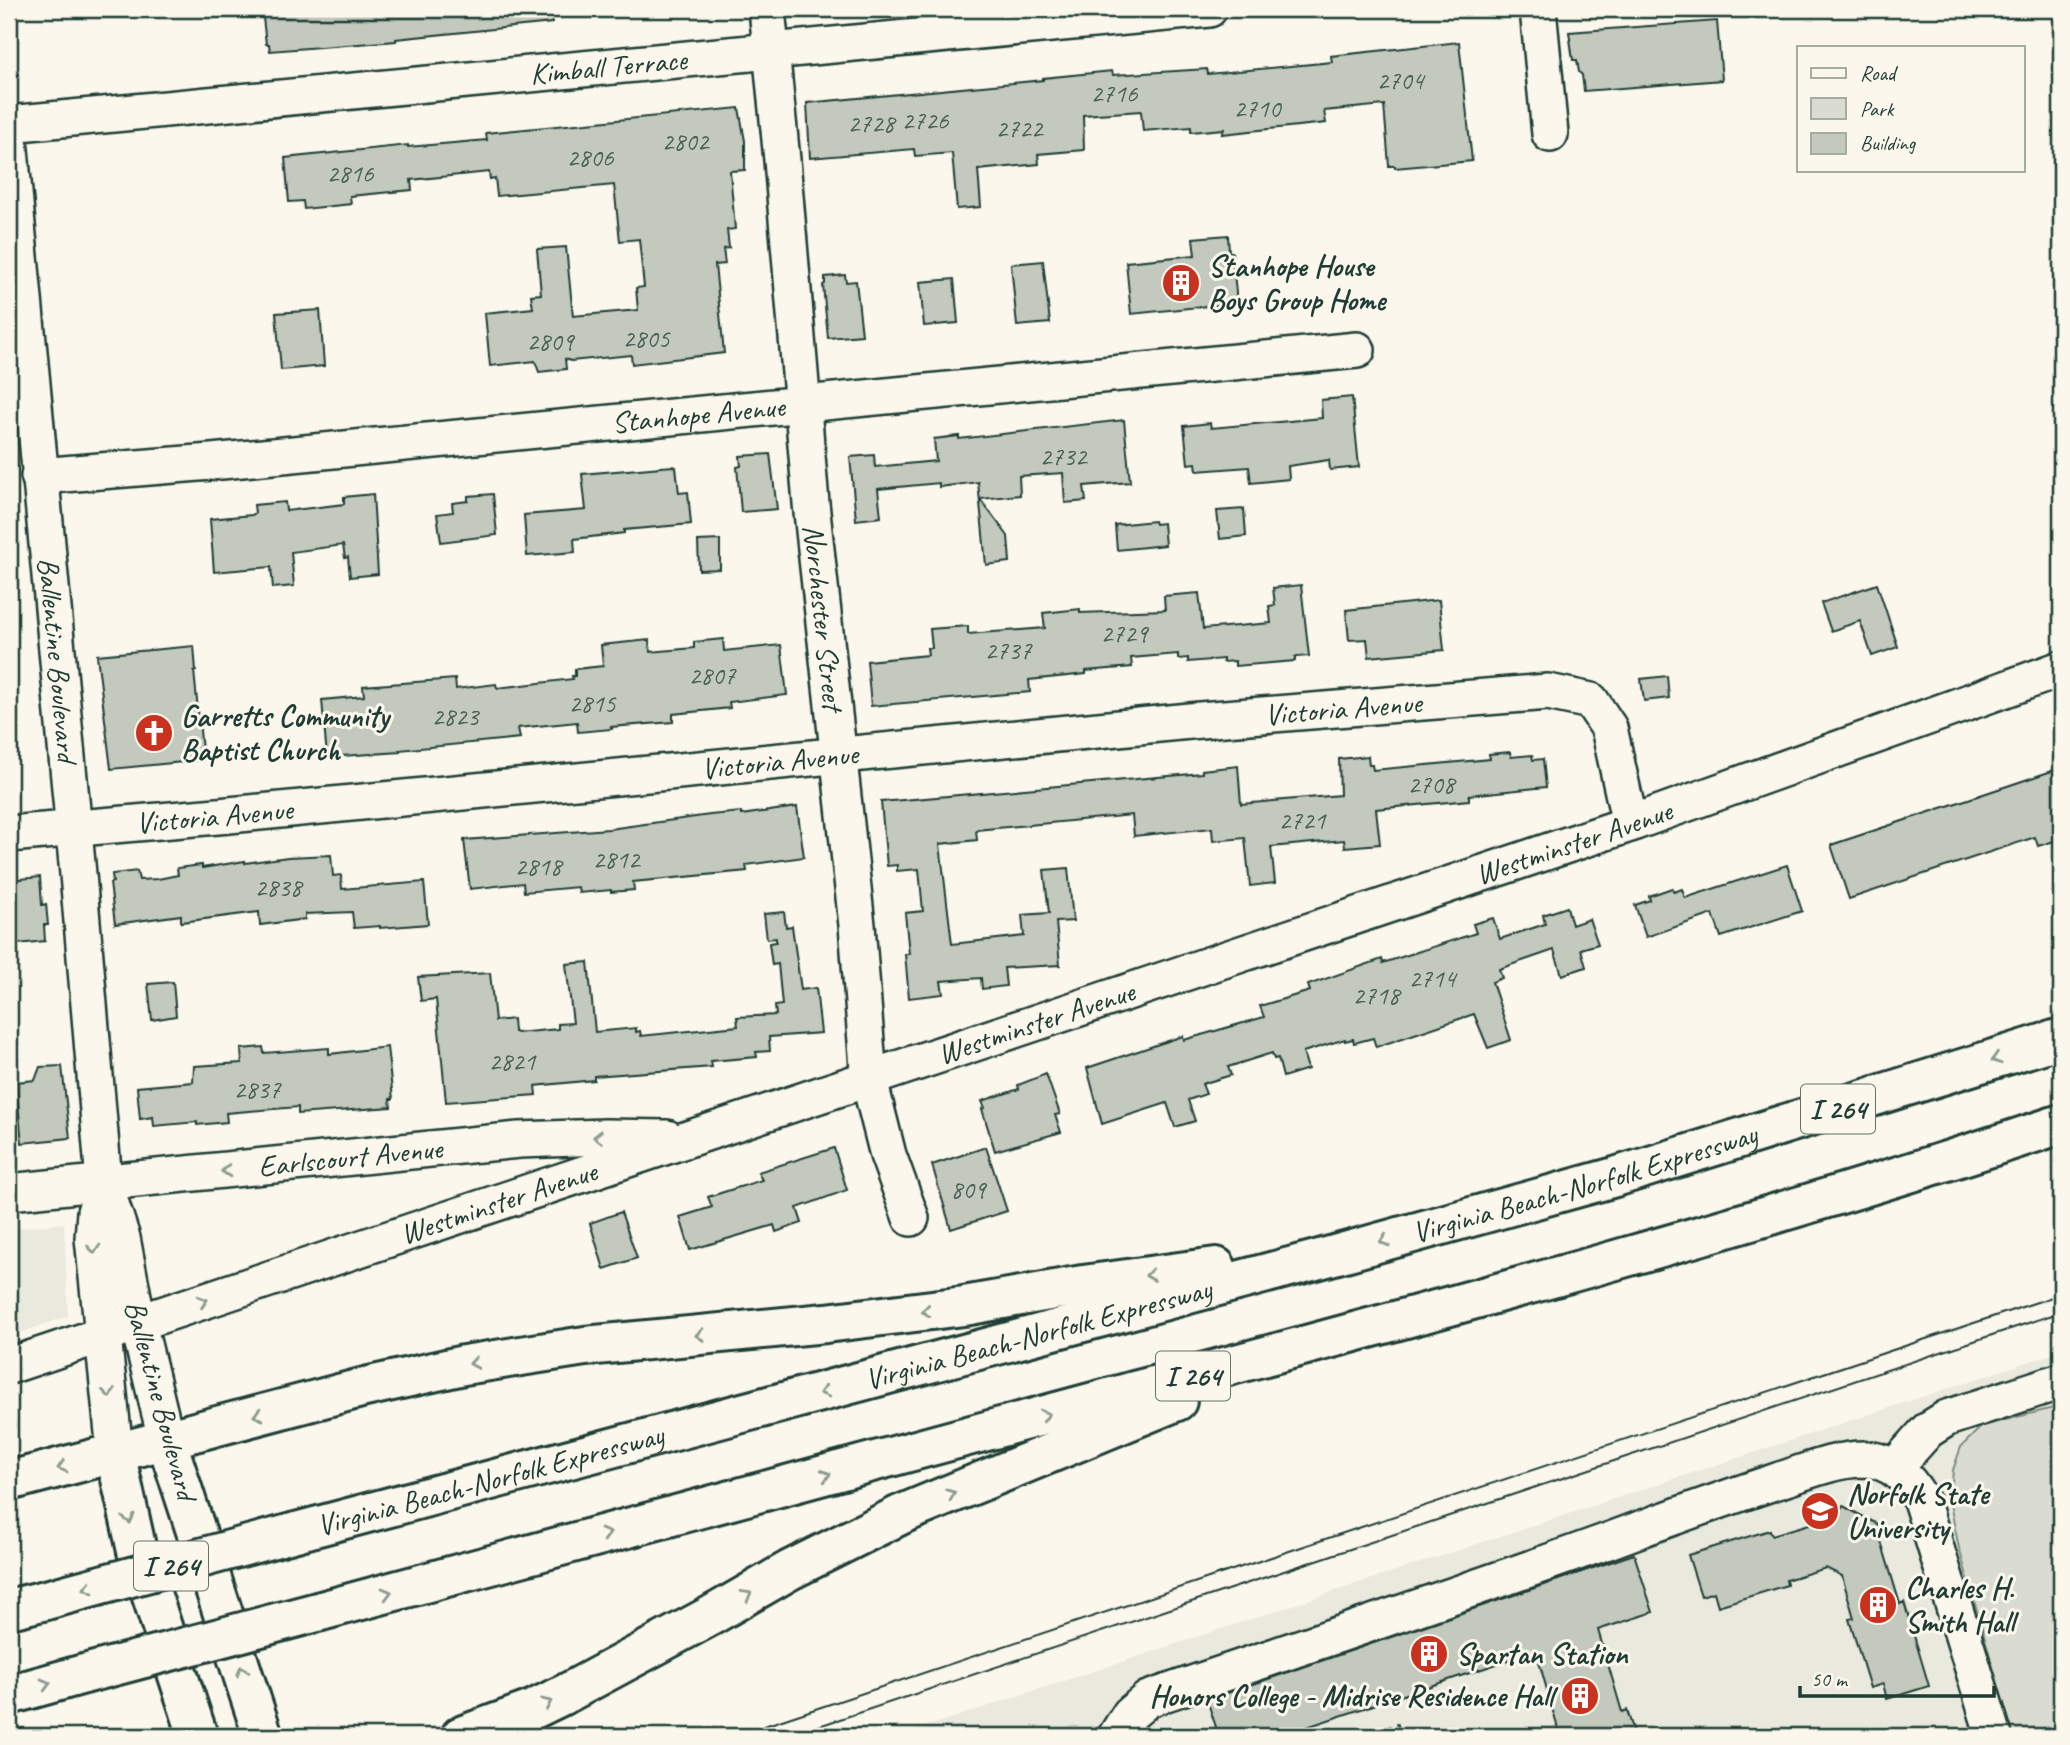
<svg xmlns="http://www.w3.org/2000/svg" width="2070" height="1745" font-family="Caveat,sans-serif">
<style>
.built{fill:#eae9de}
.green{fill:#dbdcd1;stroke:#7d8c82;stroke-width:2}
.building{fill:#c4c9be;stroke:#1f3d34;stroke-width:2}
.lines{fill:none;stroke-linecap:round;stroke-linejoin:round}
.minor-casing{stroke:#1f3d34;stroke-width:40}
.major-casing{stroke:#1f3d34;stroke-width:44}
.highway-casing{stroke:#1f3d34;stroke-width:44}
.path{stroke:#1f3d34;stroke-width:4.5;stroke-dasharray:7 5;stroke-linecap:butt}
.minor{stroke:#fbf7ec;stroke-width:35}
.major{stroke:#fbf7ec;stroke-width:38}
.highway{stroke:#fbf7ec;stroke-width:38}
.tram{stroke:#1f3d34;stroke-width:2}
.highway-bridge-casing{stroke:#1f3d34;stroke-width:44;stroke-linecap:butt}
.highway-bridge{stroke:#fbf7ec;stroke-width:38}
.oneway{stroke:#8d9a90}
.labels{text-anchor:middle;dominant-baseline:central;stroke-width:6;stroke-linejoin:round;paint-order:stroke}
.number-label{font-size:26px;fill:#486056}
.shield{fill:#fbf7ec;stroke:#61756b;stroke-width:2}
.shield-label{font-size:28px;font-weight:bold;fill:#1f3d34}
.street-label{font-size:30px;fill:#1f3d34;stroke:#fbf7ec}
.poi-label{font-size:30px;font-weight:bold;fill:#1f3d34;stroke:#fbf7ec;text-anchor:start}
</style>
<rect width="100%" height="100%" fill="#fbf7ec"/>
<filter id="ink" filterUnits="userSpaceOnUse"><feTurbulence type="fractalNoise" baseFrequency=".0143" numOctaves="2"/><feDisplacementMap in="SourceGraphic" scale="14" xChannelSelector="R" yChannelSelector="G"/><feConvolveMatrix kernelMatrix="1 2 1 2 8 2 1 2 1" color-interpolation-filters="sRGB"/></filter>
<g filter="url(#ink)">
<!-- built -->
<path class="built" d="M64,1223l4,93 -59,21v-108z
M2061,1351v385h-1163l528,-175z"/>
<!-- green -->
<path class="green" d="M2061,1406v330h-48l-54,-188 -9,-44 3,-34 8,-23 21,-21z"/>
<!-- building -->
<path class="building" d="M262,9h290v14l-156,16v2l-126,10 -1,-7h-3z
M1717,21l5,59 -138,11 -2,-16 -3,-3 -2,-12h-4l-4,-28z
M1459,42l13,119 -77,7v-2h-6l-5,-61 -60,6 2,12 -104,11 2,-5 -33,3v-5l-48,4 -2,-20 -58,4 1,35 -46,4 1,10 -61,6 3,37 -24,2 -5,-56 -37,3 -1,-7 -104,9 -3,-55 236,-23v-2l69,-7 1,4 94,-6 1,5 124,-12 -1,-6z
M739,108l6,33v29l-15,1 5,58 -8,1 2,18 -6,1 2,15 -10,1 9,88 -92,11 -1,-9 -60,6 -6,-2 1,10 -27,3 -4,-11 -45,5 -5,-53 48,-5 -2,-13 10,-1 -4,-45 29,-2 7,69 65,-6 -2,-22 8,-1 -5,-48 -19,2 -6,-56 -117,11 -2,-18 -5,1 -1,-7 -78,8 1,10 -62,6 1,8 -47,5 -1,-8 -14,1 -4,-44 123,-13v2l79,-7 -1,-7z
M1228,235l1,17h3l5,51 -106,11 -5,-52 69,-7 -2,-17z
M1043,261l7,62 -33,3 -6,-62z
M845,275l1,7 10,-1 6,54 -34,3 -5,-53 2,-1v-7z
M954,279l4,44 -34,3 -4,-44z
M320,310l4,56 -43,4 -5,-57z
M1352,397l7,70 -29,3 -1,-10 -41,6 1,13 -38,4 -2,-16 -52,4 -1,-8 -8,1 -4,-38 26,-3 1,5 111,-10 -1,-18z
M1124,420l6,62 -46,4 2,15 -21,2 -2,-30 -44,3 1,19 -40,4 28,37 2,26 -24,3 -8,-83 -39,5v-4l-61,6 3,28 -25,3 -6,-63 24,-2 1,12 61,-6 -2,-22 25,-3v3z
M770,454l7,55 -36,3 -4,-45 4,-1 -1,-10z
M673,466l3,1 3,26 9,-1 3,32 -67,6v3l-50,6 1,13 -48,4 -3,-41 62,-5 -4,-36z
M373,494l5,80 -28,3 -2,-20 -3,1 -2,-13 -52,7 3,34 -21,2 -2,-21 -57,5 -4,-53 42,-4 3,-2 -1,-8 31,-3 1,9 58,-7v-7z
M493,494l4,41 -56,7 -4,-28 16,-2 -1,-9 16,-2v-5z
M1244,509l2,27 -26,3 -3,-28z
M1154,521l1,3 8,-1 2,22 -48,5 -2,-25z
M720,540v29l-21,1 -1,-29z
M1877,584l21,63 -26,9 -12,-35 -29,10 -10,-28z
M1301,585l8,71 -14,1v4l-60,5v-5l-12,1v-3l-35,3v-4l-10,1v-5l-47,4 1,9 -46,4v3l-57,6 1,12 -159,14 -4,-45 61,-6 -1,-7h5l-2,-19 38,-3v8l77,-6 -2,-15 37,-4v4l85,-3 -1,-14 35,-3 4,36 68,-6 -2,-17 6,-1 -2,-17z
M1439,600l5,50 -75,7 -2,-18 -18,1 -3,-30z
M723,639l1,12 57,-6 6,50 -58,7 1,6 -57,6v8l-62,5 1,2 -34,3 -1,-10 -59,6 2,10 -121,12 1,2 -73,5 -5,-57 42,-4 -1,-10 92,-7 1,10 40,-5 1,4 76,-9 -1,-3h3v-7l28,-3 -2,-21 48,-5 1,12 44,-4v-6z
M194,646l2,25h-2l9,89 -92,9 -14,-114z
M1667,676l2,22 -25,3 -3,-22z
M1510,752l1,5 21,-2 1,5 10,-1 3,28 -77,8v5l-93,9 4,35 -35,3 -1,-7 -73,7 4,36 -25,3 -5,-48 -32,3 -1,-13 -78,8 -2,-21 -156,15 1,10 -37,4 12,100 72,-8 -2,-21 27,-2 -5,-43 24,-2 5,53 -17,1 4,43 -56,3 2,18 -24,3 -1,-11 -40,3 2,13 -34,4 -4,-44h4l-4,-41 18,-2 -4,-42 -22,2v-6l-10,1 -6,-64 321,-29v-3l36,-4 3,38 99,-9 -1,-36 29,-3 1,9h3l1,5 117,-11 -1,-5z
M2061,768v71l-23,7 -3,-9 -186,62 -18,-54z
M797,807l7,50 -58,8 1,6 -114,11 1,8 -23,2v-2l-32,3 -1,-6 -54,5 -1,-9 -53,6 -6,-49 145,-11 101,-14 31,-3v3z
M331,855l2,21 8,-1 1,14 82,-7 4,42 -48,4v-2l-26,2 -2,-16 -47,2v5l-45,6 -1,-13 -78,10v-7l-66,9 -5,-41 3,-1 -1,-8 25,-3 2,9 19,-1 20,-4 -1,-7 25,-3v3l43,-7v2l43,-6z
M1787,865l15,46 -81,26 -8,-23 -67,23 -11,-32 15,-5 -1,-4 23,-8 2,4 8,-3 3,9z
M40,877l2,28 4,-1 2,21h-4l1,16 -36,4v-65z
M1567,907l5,18 17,-6 9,25 -17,5 5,18 -24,8 -8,-25 -55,19 3,9 -10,4 19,58 -23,8 -14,-34 -98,33 -3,-9 -19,5 -1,-4 -8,2v-2l-42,13 5,17 -25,8 -5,-19 -4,1 -2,-6 -44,14 3,8 -29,9 4,10 -18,6 7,21 -20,6 -8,-24 -65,21 -15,-56 96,-32 1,4 80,-23 -4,-11 50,-15 -2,-6 74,-26 1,4 93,-30 -3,-9 20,-6 7,21 45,-15 -2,-9z
M784,912l2,15 6,-1 9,64 15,-2 5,45 -52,4 1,14 -14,1 1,5 -46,4 1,6 -118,9v4l-59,6 1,9 -90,7 -10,-103 -15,2 -3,-24 72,-4 5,48 18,-2 1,13 3,1 41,-4v-5l15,-1 -7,-59 22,-2 7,70 41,-4v4l4,-1 1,5 97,-10 -1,-9 39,-2 -1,-9 7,-1 -4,-41 -6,1 -3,-22 7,-1v-4l-9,1 -3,-25z
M173,982l3,34 -24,4 -4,-36z
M263,1047l1,6 65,-5v6l58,-7 6,52h-3l1,8 -93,7v-7l-72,6 1,9 -30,3v-3l-43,4 -1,-9 -13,2 -3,-32 56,-5 1,-16 48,-3 -1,-14z
M62,1066l8,72 -48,5 -6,-61 19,-2 5,-13z
M1046,1074l14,40 -5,1 6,17 -66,19 -13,-42 3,-1 -3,-7 37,-12 -1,-4z
M986,1147l21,64 -56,18 -19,-64z
M834,1148l13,42 -50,18 5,15 -26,9 -2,-7 -84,25 -10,-33 32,-10 -4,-10 54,-17 -4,-8z
M621,1212l16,46 -33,11 -14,-46z
M1843,1506l42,22 -5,10 20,66 4,-2 25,84 -42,13 -4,-15 -13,4 -21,-69 5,-1 -12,-42 -16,-8 -40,12 1,5 -69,21 -4,-14 -13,4 -13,-41 82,-25 2,5 65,-19z
M1634,1554l19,58 -55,18 24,82 5,-2 8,26h-75l-24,-85 -256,85h-61l-12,-36z"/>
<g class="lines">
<defs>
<g id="minor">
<path id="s1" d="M767,9l15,151 29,343 46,422 12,155 19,75 23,63"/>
<path d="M1538,9l12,125"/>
<path id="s2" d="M9,124l1200,-115"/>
<path id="s3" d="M9,139l69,735 26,308 18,56 16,85 28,116"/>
<path id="s4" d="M39,476l172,-14 1146,-112"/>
<path id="s5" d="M9,834l220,-19 971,-95 348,-28 43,9 18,27 21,96"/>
<path d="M104,1182l-9,30 -2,26 22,214"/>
<path id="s6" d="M9,1192l510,-52 86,-3 62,1"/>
<path id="s7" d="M9,1366l1615,-540 437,-157"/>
<path d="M1894,1468l34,-38 19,-12 114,-37"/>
<path d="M1116,1736l14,-22 18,-15c153,-52 308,-103 460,-158 56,-21 112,-41 169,-60 28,-9 58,-22 87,-22 28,1 44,19 57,41l73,236"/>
</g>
<path id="major" d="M166,1439l97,297
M115,1452l22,99 61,185"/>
<g id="highway">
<path d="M9,1481l356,-94 99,-22 121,-19 241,-23 138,-17 119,-21 133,-18"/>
<path id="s8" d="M296,1532l1020,-272 299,-83 446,-139"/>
<path d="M9,1609l37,-9"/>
<path d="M321,1611c260,-70 520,-141 780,-211 322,-86 644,-171 960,-276"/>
<path d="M9,1695l75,-21"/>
<path d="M461,1736l71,-26 35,-17 145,-78 78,-45 112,-56 275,-113"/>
</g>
</defs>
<!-- minor casing -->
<use href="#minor" class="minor-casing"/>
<!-- major casing -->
<use href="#major" class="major-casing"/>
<!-- highway casing -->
<use href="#highway" class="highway-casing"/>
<!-- path -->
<path class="path" d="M1362,1736l37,-11"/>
<!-- minor -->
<use href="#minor" class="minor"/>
<!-- major -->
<use href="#major" class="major"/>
<!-- highway -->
<use href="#highway" class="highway"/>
<!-- tram -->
<path class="tram" d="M734,1736l1327,-442
M789,1736l1272,-424"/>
<defs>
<path id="highway-bridge" d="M46,1600l250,-68
M84,1674l237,-63"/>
</defs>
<!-- highway-bridge casing -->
<use href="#highway-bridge" class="highway-bridge-casing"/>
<!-- highway-bridge -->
<use href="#highway-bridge" class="highway-bridge"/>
</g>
<!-- one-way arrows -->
<defs><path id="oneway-chevron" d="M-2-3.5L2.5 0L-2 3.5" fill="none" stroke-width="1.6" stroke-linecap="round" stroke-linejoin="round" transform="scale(1.75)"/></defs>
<g class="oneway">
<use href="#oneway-chevron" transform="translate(1996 1059) rotate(162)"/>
<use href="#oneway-chevron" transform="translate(598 1137) rotate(179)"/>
<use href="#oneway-chevron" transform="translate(226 1171) rotate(175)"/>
<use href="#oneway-chevron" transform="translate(1384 1241) rotate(164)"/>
<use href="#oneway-chevron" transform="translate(94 1249) rotate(85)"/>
<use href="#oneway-chevron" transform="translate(1150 1275) rotate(171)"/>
<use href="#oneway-chevron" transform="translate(203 1301) rotate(-18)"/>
<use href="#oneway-chevron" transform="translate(926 1311) rotate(173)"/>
<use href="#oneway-chevron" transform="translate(700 1335) rotate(175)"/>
<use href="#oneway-chevron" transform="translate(474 1363) rotate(171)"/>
<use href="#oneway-chevron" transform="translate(824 1392) rotate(165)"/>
<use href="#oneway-chevron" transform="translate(109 1393) rotate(84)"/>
<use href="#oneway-chevron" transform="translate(258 1415) rotate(166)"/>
<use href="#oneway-chevron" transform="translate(1045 1415) rotate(-15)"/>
<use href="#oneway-chevron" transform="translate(62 1467) rotate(164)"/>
<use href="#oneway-chevron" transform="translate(826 1475) rotate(-15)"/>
<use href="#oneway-chevron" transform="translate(951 1494) rotate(-22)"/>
<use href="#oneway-chevron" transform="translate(129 1519) rotate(76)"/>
<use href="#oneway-chevron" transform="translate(606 1534) rotate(-15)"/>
<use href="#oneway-chevron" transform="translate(88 1588) rotate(165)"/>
<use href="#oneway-chevron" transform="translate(387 1593) rotate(-15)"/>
<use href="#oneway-chevron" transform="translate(747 1595) rotate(-30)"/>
<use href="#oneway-chevron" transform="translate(242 1671) rotate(-108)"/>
<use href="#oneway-chevron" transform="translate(46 1684) rotate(-15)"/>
<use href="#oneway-chevron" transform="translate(547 1703) rotate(-25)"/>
</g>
</g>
<!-- icons -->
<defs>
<symbol id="building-disc" viewBox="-11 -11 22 22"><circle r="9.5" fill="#c8321e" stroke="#fbf7ec"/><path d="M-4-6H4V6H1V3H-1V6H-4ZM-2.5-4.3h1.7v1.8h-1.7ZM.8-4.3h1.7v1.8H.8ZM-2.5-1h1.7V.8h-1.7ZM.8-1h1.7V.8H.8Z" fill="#fff"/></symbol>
<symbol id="church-disc" viewBox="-11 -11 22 22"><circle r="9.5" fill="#c8321e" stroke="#fbf7ec"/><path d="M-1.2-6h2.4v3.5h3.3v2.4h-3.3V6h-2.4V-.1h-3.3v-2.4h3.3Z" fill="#fff"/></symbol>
<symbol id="university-disc" viewBox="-11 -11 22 22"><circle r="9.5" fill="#c8321e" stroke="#fbf7ec"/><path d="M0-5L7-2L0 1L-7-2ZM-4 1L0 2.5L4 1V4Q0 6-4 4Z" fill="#fff"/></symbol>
</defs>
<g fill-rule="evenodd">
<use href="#building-disc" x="1159" y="261" width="44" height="44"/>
<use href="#church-disc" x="132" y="711" width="44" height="44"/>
<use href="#university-disc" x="1798" y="1489" width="44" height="44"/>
<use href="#building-disc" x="1856" y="1583" width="44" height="44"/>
<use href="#building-disc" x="1407" y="1632" width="44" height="44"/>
<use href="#building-disc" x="1558" y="1674" width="44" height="44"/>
</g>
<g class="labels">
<!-- number labels -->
<g class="number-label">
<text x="1400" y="80">2704</text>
<text x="1114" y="93">2716</text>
<text x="1257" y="108">2710</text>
<text x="925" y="120">2726</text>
<text x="871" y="123">2728</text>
<text x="1019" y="128">2722</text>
<text x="685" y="141">2802</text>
<text x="590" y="157">2806</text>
<text x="350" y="173">2816</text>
<text x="646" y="338">2805</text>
<text x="550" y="341">2809</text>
<text x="1063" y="456">2732</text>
<text x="1124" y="633">2729</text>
<text x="1008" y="650">2737</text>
<text x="712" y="675">2807</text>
<text x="592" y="703">2815</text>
<text x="455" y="716">2823</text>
<text x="1431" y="784">2708</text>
<text x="1302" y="820">2721</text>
<text x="616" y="859">2812</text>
<text x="538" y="866">2818</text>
<text x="278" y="887">2838</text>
<text x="1432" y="978">2714</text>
<text x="1376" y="995">2718</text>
<text x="512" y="1061">2821</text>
<text x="257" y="1089">2837</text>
<text x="968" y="1189">809</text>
</g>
<!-- shield labels -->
<g class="shield">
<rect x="1801" y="1084.5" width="74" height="49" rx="5"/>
<rect x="1156" y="1351.5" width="74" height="49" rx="5"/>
<rect x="134" y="1541.5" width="74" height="49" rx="5"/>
</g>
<g class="shield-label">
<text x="1838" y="1109">I 264</text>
<text x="1193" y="1376">I 264</text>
<text x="171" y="1566">I 264</text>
</g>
<!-- street labels -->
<g class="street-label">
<text stroke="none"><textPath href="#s2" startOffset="602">Kimball Terrace</textPath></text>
<text stroke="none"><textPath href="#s4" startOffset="662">Stanhope Avenue</textPath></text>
<text stroke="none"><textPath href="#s1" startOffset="611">Norchester Street</textPath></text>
<text stroke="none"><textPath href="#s3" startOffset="523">Ballentine Boulevard</textPath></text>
<text stroke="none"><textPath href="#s5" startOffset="1340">Victoria Avenue</textPath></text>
<text stroke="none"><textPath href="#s5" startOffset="774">Victoria Avenue</textPath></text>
<text stroke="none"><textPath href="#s5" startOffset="206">Victoria Avenue</textPath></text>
<text stroke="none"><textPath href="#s7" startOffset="1650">Westminster Avenue</textPath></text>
<text stroke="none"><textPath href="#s7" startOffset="1083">Westminster Avenue</textPath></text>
<text stroke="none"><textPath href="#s6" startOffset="343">Earlscourt Avenue</textPath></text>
<text stroke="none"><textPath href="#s8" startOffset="1335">Virginia Beach-Norfolk Expressway</textPath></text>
<text stroke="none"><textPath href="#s7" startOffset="516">Westminster Avenue</textPath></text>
<text stroke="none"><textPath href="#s8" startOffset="768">Virginia Beach-Norfolk Expressway</textPath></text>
<text transform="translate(161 1400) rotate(75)">Ballentine Boulevard</text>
<text stroke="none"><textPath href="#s8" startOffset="201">Virginia Beach-Norfolk Expressway</textPath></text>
</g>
<!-- poi labels -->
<g class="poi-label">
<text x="1208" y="266">Stanhope House<tspan x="1208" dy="34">Boys Group Home</tspan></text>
<text x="181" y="716">Garretts Community<tspan x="181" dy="34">Baptist Church</tspan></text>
<text x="1847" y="1494">Norfolk State<tspan x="1847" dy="34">University</tspan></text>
<text x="1905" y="1588">Charles H.<tspan x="1905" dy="34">Smith Hall</tspan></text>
<text x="1456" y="1654">Spartan Station</text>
<text x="1553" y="1696" text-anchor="end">Honors College - Midrise Residence Hall</text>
</g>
</g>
<!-- margin -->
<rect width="2070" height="1745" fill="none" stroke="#fbf7ec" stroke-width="35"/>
<rect x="18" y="18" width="2035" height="1710" fill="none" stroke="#1f3d34" stroke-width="2.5" filter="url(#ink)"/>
<!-- legend -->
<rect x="1797" y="46" width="228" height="126" fill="#fbf7ec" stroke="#a3ada2" stroke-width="2"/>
<rect x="1811" y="68" width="35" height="10" fill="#fbf7ec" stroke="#a3ada2" stroke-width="2"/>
<text x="1860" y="80" font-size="21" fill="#1f3d34">Road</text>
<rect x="1811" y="98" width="35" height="21" fill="#dbdcd1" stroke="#a3ada2" stroke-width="2"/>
<text x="1860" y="116" font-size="21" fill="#1f3d34">Park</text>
<rect x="1811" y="133" width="35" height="21" fill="#c4c9be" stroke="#a3ada2" stroke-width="2"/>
<text x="1860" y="150" font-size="21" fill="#1f3d34">Building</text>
<!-- scale -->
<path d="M1800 1686v10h194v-10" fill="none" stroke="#1f3d34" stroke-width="3.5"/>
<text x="1811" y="1686" font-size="21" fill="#1f3d34" stroke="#fbf7ec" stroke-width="5" paint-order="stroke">50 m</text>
</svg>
